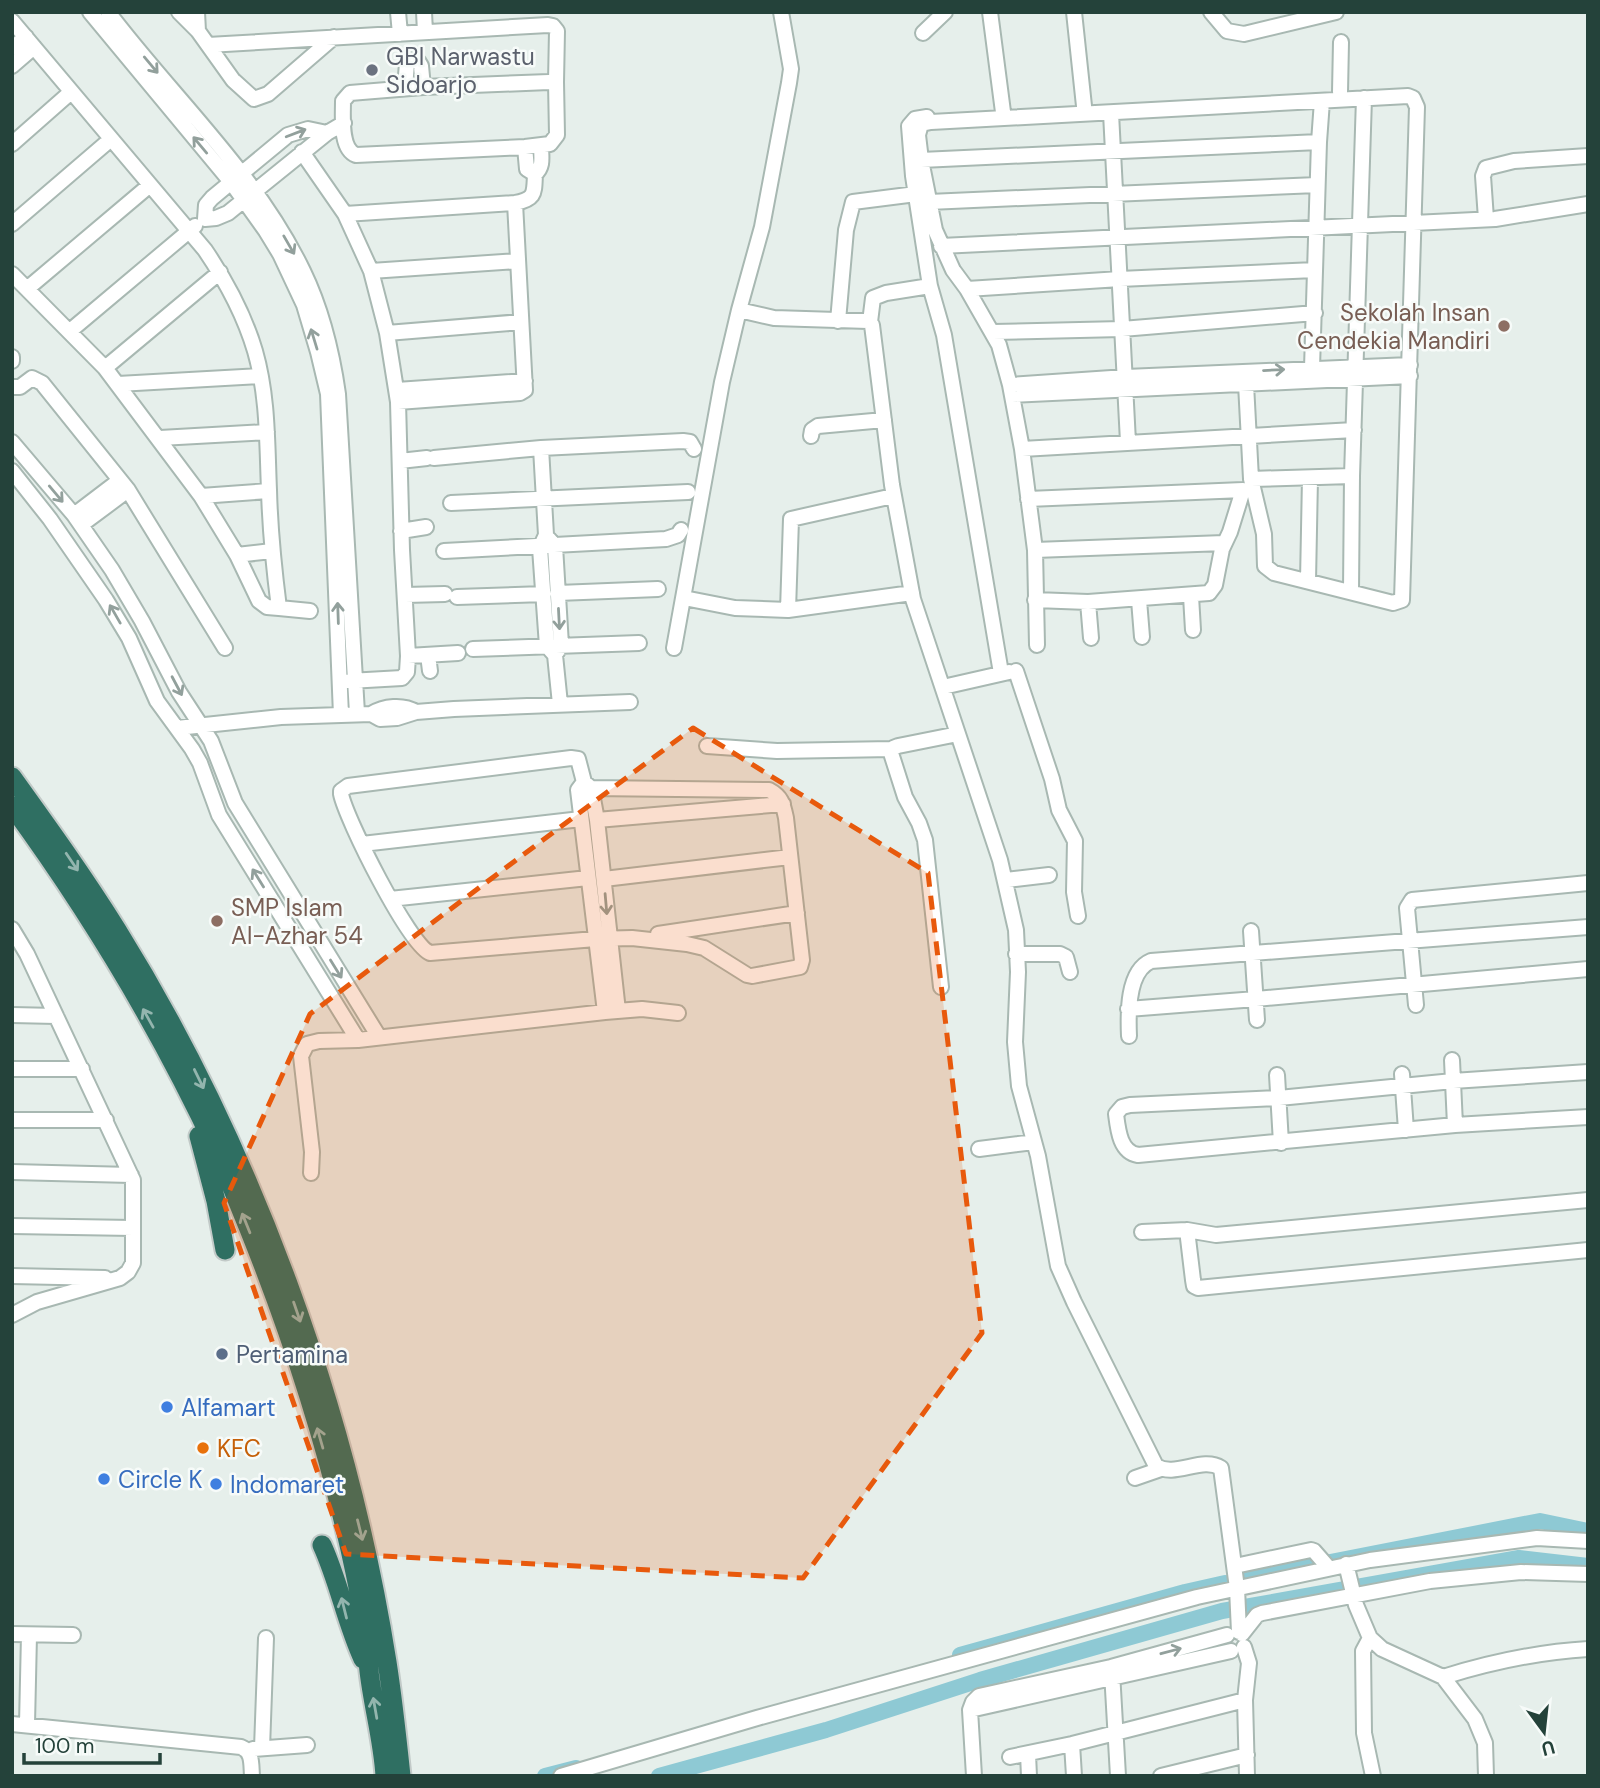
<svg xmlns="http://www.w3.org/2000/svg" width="1600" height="1788" font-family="'DM Sans',sans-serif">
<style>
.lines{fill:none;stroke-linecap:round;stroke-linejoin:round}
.river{stroke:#8ec9d4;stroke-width:16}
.minor-casing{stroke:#a8b8b2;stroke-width:18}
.highway-casing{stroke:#c2cac8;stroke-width:23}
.minor{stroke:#fff;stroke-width:14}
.highway{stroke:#2f6f62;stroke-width:19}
.oneway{stroke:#92a09c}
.oneway2{stroke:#93b5ae}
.marked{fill:#e8590c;fill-opacity:0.2;stroke:#e8590c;stroke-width:5;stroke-dasharray:14 9;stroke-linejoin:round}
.worship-dot{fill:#6b7280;stroke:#f7fbf9;stroke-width:2.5}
.education-dot{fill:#8d6e63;stroke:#f7fbf9;stroke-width:2.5}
.service-dot{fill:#5c6f8a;stroke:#f7fbf9;stroke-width:2.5}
.shop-dot{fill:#3f7fe0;stroke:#f7fbf9;stroke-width:2.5}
.food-dot{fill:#e8710a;stroke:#f7fbf9;stroke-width:2.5}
.labels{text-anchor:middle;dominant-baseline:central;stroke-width:5;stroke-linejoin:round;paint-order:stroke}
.worship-label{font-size:24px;fill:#5b616d;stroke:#f7fbf9;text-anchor:start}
.education-label{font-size:24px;fill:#785e54;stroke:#f7fbf9;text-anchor:end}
.service-label{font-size:24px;fill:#4e5e75;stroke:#f7fbf9;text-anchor:start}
.shop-label{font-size:24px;fill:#366cbe;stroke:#f7fbf9;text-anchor:start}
.food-label{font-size:24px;fill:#c56008;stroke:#f7fbf9;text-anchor:start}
</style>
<rect width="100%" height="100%" fill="#e6efeb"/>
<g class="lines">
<!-- river -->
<path class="river" d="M1249,1578l291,-57 48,10
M960,1655l225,-63 40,-9
M545,1776l31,-8
M659,1776l167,-46 154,-50 242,-69 297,-53 69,8"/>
<defs>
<path id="minor" d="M90,12l141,170 35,49 14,23 24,51 14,47 10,42 13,321
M108,12c65,86 148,161 195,259 19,39 29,81 35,123l19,319
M179,12l19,19 35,49 21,19 14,-5 66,-57
M197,12l1,19
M398,12l2,22
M424,12l1,20
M990,12l13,100
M1074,12l10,94
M1211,12l16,19 17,3 92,-22
M12,21l193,229c21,31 39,64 50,101 13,45 12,92 14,139 1,40 5,79 10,118l-12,-1 -8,-6 -22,-46 -36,-59 -96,-128 -93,-94
M923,33l22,-21
M208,45l340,-20 5,1 4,5 -1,51
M12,48l14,-11
M12,66l22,-19
M549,82h7l1,53 -7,9 -25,3 -169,8c-16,-6 -13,-38 -13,-54l7,-8 73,-6z
M405,88l2,-25 6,-3 5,1 3,5 2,21
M1340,92l1,-50
M1111,113l17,329
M327,133l-19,-4 -20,6 -76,63 -6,7 -1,14 11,-1 12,-5 99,-80 17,-10
M12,144l59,-52
M525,147l2,22 8,5c9,-7 6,-18 6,-28
M302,152l43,62 26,57 16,62 11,69 4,148 6,106 50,-3
M921,160l398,-18
M920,174l-7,2 17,110 14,49 57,338
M913,176l-4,-50 6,-7 12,-2
M929,202l388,-17
M345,214l170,-11c21,-4 19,-10 20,-29
M1486,219l-3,-43 3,-8 28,-7 74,-5
M12,224l99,-85
M941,246l554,-27 93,-15
M371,271l147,-10
M28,288l122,-103
M967,289l153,-10 195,-9
M739,310l35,8 94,3 4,4 20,160 21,114 87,261 16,70 2,42 -3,70 4,44 19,70 20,110 16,36 82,164c19,12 46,-10 65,2l16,120 2,44
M838,321l8,-91 7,-28 63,-8
M870,322l3,-24 13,-5 44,-7
M70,331l125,-105
M993,332l129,-3 193,-16
M387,333l134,-11
M12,357v4
M105,368l115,-96
M1312,368l7,-226 3,-41
M118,384l142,-8
M1010,385l116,-8 284,-12
M12,387h8l12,-9 10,5 86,107 97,158
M397,390l128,-9
M1012,395l398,-19
M398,402l122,-9 5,-3 -10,-187
M811,436l1,-6 6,-4 66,-6
M160,438l107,-6
M12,442l62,73 38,55 30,51 37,71 32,49 24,62 144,234
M541,448l5,87 -6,13 7,98 8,9 5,49
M1022,449l332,-19
M434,458l107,-10 142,-7 7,1 4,7
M400,461l27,-3
M12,471l38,48 56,81 23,38 28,63 35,48 8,14 19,52 139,225
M1251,479l101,-3
M201,496l68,-5
M1028,499l215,-9 -13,42 -8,17 -7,36 -6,8 -121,9 -53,-2
M451,503l237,-11
M74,515l46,-35
M81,525l47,-35
M401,531l25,-4
M549,539l6,7 6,99 -4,7
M1035,550l189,-7
M444,551l222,-12 12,-4 3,-5
M237,555l35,-4
M1308,581l2,-103
M1351,592l1,-116 12,-378
M558,593l100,-4
M405,595l40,-1
M1191,596l2,34
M457,597l87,-3
M684,598l51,10 53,2 124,-17
M1139,600l3,37
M1088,602l3,36
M279,608l31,3
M788,610l3,-91 102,-23
M1037,645l-2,-95 -13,-101 -12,-64 -11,-40 -32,-56 -14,-19 -18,-40 -14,-70 -3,-25 3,-11 10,-2 477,-26 5,2 4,9 -15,493 -9,3 -119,-30 -9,-7 -1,-32 -13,-55 -5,-95
M674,648l48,-266 17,-72 23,-83 27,-144 2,-14 -10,-57
M473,649l166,-6
M428,655l2,16
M1016,671l36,108 7,31 16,31 -1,51 4,24
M349,681l53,-3 5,-6 1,-16
M943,687l66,-15
M371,714l9,5 17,-1 19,-6 38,-3 176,-7
M177,728l104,-11 90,-3c13,-8 32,-10 45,-2
M707,746l70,5 115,-2
M584,782l-6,8 27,222
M578,790l13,-2 178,2c13,7 14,14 17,28l16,142 -2,7 -48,9 -5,-1 -43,-27 -17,-4 -55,-6 -37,1 -165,14c-21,-8 -84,-134 -89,-159v-3l7,-5 223,-28 7,1 6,23 7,6 6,32 21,191
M597,820l186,-16
M362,844l219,-25
M604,879l186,-22
M1006,880l43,-5
M390,899l198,-21
M12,929l15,25 106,226v83l-5,9 -8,6 -83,24 -25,13
M1251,931l6,89
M658,934l139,-21
M1016,954h44l6,3 4,15
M941,987l-16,-147 -6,-17 -14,-26 -14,-44 2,-5 5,-2 60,-12
M1416,1005l-9,-97 5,-8 176,-17
M1128,1009l128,-10 332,-30
M12,1015l44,1
M1129,1036c-1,-22 -2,-65 22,-75l437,-34
M1452,1060l3,65
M12,1069h70
M1588,1072l-135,9 -174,17 -149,7 -8,2 -6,7c2,16 4,38 22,41l317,-30 133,-8
M1402,1074l4,56
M1277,1075l4,68
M12,1120h94
M979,1149l55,-7
M12,1172l119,3
M311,1173l1,-21 -11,-96 6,-12 12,-3 39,-1 247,-28 37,-3 36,4
M12,1226l121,2
M1187,1230l6,50 1,6 4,2 390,-38
M1142,1232l45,-2 29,5 372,-35
M12,1276l93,2
M1135,1478l26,-9
M1346,1564l10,41 14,33 12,11 61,28 32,42 10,24 1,33
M1235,1566l76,-16 3,1 14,16
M12,1634l61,1
M1242,1634l15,-19 5,-2 168,-32 91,-9 67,2
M1370,1638l-7,13 1,82 9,43
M1244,1647l5,16 -4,37 2,76
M1112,1672l6,104
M1443,1677c48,-15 95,-25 145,-28
M970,1710l261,-59
M12,1724l229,23c12,5 10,17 11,29
M27,1724l2,-89
M1072,1744l2,32
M262,1748l4,-110
M253,1749l54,-4
M1028,1754l1,22
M1010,1757l62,-13 173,-44
M561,1776l196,-58 440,-121 173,-37 167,-22 51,3
M974,1776l-4,-66 3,-8 6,-6 132,-29 116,-32
M1161,1776l86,-21"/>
<path id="highway" d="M12,777c36,50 72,100 105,153 135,217 230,480 270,732 6,38 10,76 14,114
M12,806c79,108 148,223 205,345 11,25 21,52 32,78 51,127 92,260 116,395 3,16 2,32 4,47 4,35 14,70 16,105
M199,1136l17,65 9,49
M322,1545c17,37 24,77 41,114"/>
</defs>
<!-- minor casing -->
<use href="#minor" class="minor-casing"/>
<!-- highway casing -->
<use href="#highway" class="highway-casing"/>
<!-- minor -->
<use href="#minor" class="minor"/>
<!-- highway -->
<use href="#highway" class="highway"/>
</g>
<!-- one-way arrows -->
<defs><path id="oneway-shaft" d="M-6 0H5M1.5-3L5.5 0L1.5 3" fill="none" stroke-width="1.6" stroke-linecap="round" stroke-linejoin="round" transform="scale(1.75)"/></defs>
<g class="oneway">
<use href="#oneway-shaft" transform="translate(151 65) rotate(50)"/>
<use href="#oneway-shaft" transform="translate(296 133) rotate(-21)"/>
<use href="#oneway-shaft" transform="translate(200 145) rotate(-130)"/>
<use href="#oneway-shaft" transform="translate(289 245) rotate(60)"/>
<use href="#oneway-shaft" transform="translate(314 339) rotate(-107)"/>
<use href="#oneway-shaft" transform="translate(1274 370) rotate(-3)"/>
<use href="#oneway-shaft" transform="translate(56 494) rotate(50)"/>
<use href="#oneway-shaft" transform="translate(338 613) rotate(-92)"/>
<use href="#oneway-shaft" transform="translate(115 614) rotate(-120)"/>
<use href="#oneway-shaft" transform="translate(559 619) rotate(87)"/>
<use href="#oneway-shaft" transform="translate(177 686) rotate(62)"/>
<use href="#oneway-shaft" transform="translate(258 878) rotate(-122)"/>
<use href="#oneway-shaft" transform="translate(606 904) rotate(85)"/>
<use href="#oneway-shaft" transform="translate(336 969) rotate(58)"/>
<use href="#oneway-shaft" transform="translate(1171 1651) rotate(-15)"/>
</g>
<g class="oneway2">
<use href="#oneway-shaft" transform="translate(72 862) rotate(56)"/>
<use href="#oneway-shaft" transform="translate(148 1018) rotate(-119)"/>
<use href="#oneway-shaft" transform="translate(199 1079) rotate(64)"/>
<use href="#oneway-shaft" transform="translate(246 1223) rotate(-112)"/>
<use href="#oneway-shaft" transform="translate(297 1312) rotate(71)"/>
<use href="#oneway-shaft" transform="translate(320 1438) rotate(-106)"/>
<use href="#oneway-shaft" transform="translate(360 1530) rotate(76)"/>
<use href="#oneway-shaft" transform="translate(344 1608) rotate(-104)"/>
<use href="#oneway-shaft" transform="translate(375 1708) rotate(-100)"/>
</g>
<!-- marked area -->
<path class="marked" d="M693,728l235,145 54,460 -179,245 -457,-24 -122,-351 86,-189z"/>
<!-- markers -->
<circle class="worship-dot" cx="372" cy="70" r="7"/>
<g class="education-dot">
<circle cx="1504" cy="326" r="7"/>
<circle cx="217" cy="921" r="7"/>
</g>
<circle class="service-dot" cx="222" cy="1354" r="7"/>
<g class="shop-dot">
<circle cx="167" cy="1407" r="7"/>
<circle cx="104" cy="1479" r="7"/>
<circle cx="216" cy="1484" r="7"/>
</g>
<circle class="food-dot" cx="203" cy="1448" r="7"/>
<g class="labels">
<!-- worship labels -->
<g class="worship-label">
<text x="386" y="56">GBI Narwastu<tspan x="386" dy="28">Sidoarjo</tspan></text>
</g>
<!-- education labels -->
<g class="education-label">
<text x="1490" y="312">Sekolah Insan<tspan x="1490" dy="28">Cendekia Mandiri</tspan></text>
<text x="231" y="907" text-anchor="start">SMP Islam<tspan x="231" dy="28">Al-Azhar 54</tspan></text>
</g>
<!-- service labels -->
<g class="service-label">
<text x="236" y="1354">Pertamina</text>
</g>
<!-- shop labels -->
<g class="shop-label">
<text x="181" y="1407">Alfamart</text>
<text x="118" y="1479">Circle K</text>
<text x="230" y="1484">Indomaret</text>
</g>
<!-- food labels -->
<g class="food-label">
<text x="217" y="1448">KFC</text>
</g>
</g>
<!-- border -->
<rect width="1600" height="1788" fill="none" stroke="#24423a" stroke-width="28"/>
<!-- north arrow -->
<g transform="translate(1544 1732) rotate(165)" stroke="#f7fbf9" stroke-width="5" paint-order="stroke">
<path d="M0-5L12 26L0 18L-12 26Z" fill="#24423a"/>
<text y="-10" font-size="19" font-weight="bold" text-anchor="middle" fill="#24423a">U</text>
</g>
<!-- scale -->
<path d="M24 1753v10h136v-10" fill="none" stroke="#24423a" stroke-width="3.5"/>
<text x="35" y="1753" font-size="21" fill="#24423a" stroke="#f7fbf9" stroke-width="5" paint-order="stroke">100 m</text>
</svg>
